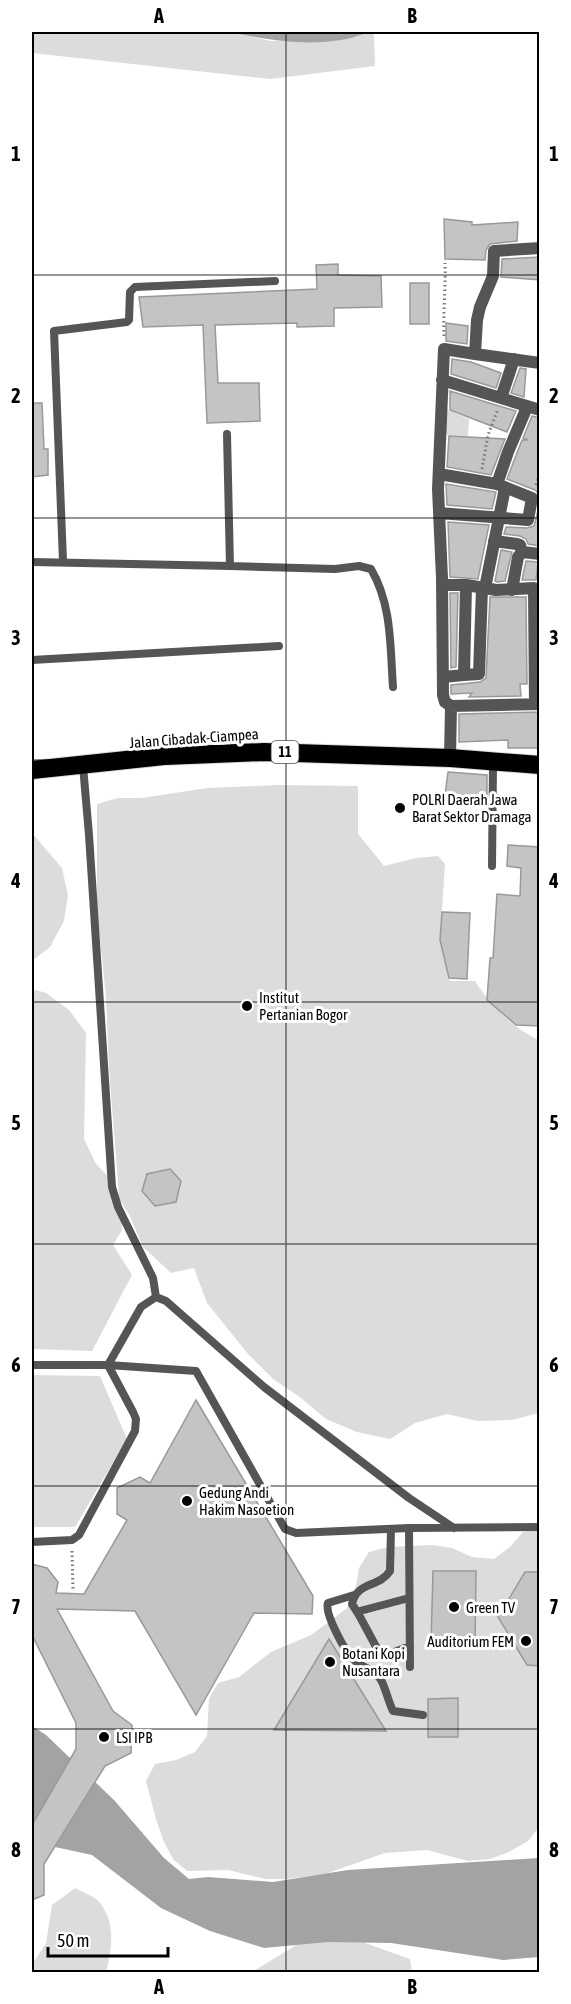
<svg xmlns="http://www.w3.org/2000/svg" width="571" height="2004" font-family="'Asap Condensed',sans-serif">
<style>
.green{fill:#dcdcdc}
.water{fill:#a3a3a3}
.building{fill:#c4c4c4;stroke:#999;stroke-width:1.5}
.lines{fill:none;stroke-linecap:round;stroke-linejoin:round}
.highway-casing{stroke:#dbdbdb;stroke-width:20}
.path{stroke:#777;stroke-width:3;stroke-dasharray:1.5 3;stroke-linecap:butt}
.lane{stroke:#555;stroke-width:8}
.street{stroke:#555;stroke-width:12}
.highway{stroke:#000;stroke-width:18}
.grid{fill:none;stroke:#000;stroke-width:1.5;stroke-opacity:0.55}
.poi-dot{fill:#000;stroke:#fff;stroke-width:2}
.labels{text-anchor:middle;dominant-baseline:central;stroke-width:6;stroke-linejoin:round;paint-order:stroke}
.shield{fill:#fff;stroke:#4c4c4c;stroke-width:1.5}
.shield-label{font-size:14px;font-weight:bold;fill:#000}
.street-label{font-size:15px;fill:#000;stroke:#fff}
.poi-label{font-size:15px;fill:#000;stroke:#fff;text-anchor:start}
.neatline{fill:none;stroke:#000;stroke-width:2}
.grid-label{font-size:20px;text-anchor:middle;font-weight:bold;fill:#000}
</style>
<rect width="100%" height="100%" fill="#fff"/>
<!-- green -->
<path class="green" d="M32,32h198l41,9 87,-5 10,-4h6l1,34 -105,13 -238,-26z
M445,409l24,10 -1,17 -23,-1z
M279,785l79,1v48l26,32 32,-8 22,-2 7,8 -5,76 10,41h25c15,24 38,47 64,59v373l-27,7 -34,1 -31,-7 -32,9 -25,16 -33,-7 -31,-13 -25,-21 -28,-19 -25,-25 -41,-51 -13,-35 -23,5 -28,-26 -13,-31 -10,-16 2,30 -9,15 19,30 -40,76 -60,-2v-360l14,4 23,17 17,23 -2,106 12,25 11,11 12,21 -10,-127 -3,-72 -9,-87v-106l21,-6h24l65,-10z
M32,833l30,35 6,27 -4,26 -14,26 -18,14z
M32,1375l68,1 27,63 -52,88h-43z
M539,1530l1,226 -3,4v20l2,8 1,38 -12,15 -19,11 -19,7 -22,2 -41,-11 -42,3 -60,21 -38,5h-21l-38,-9 -41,1 -14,-12 -10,-19 -7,-21 -10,-38 9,-17 21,-4 19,-8 12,-16 2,-37 9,-16 21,-6 32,-25 40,-17 36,-27 9,-22 3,-18 10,-16 19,-5 44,-2 20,3 20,9 22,2 16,-12 13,-15z
M75,1888c7,4 20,8 25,15 16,20 12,46 6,69h-74v-7l14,-22 6,-38z
M351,1938l59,21 2,13h-160l46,-28z"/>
<!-- water -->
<path class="water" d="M230,32h138c-40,18 -97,9 -138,0z
M32,1726l14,9 68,65 50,58 25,21 19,-2 65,5 75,-12 191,-12v99l-36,3 -112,-17 -63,-1 -64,6 -54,-17 -49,-23 -69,-53 -60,-13z"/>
<!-- building -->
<path class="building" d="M444,219l28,3v3l46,-3 -1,19 -27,3 -4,6 -1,10 -40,-1z
M540,257v23l-39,-3 1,-18z
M338,264v11l43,1 1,31 -48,1v18l-37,1v-4l-82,2 3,58h41l1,38 -53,2 -4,-98 -60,2 -4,-30 178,-8 -1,-24z
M410,283h19v41h-19z
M446,323l22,3 -1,18 -21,-3z
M452,359l19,3 30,11 -5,15 -45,-14z
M520,368l6,1 -2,28 -13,-4z
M450,391l66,20 -9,21 -57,-22z
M32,403h10l2,46h4v26l-16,2z
M532,416l8,2v77l-5,-5 -28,-11 15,-39h6l-5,-2z
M449,436l56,3 -14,36 -44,-8z
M446,484l50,8 -4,17 -45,-4z
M540,503v43l-12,-2 -2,-5 -6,-3 -16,-2 2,-7 21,1 7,-2z
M448,522l41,3 -11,54 -28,-2z
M501,550l11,2 -7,29 -8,1 -2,-1z
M526,561l12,1 -2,18h-14z
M450,593h8l-2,74 -5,1z
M490,597h36l1,87h-7l1,12 -52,1 3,-4 -21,1v-9l29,-3 6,-4z
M540,712v36h-32v-8l-49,2v-28z
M448,772l39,3v20h-42z
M508,845l32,2v179l-24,-1 -29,-25 3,-42h3l4,-64 23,2 1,-28 -14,-2z
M442,912l28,1 -3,66 -18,-1 -9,-38z
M170,1169l11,12 -5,21 -21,4 -13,-15 5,-17z
M196,1400l117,196 -1,18 -58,-1 -58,102 -61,-104 -78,-2 56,102 19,14 -1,28 -26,13 -61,98v31l-12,5v-75l44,-76v-26l-44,-88v-71l15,4 11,14 -2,11 28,1 43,-74 -10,-6v-26l23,-11 10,6z
M433,1571h43l-1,74 -44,-1z
M525,1572h15v94l-13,-1 -29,-48z
M329,1639l57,92 -112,-1z
M458,1698v39h-30v-38z"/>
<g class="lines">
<defs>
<path id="highway" d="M32,770l132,-14 100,-4 186,6 90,7"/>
</defs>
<!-- highway casing -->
<use href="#highway" class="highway-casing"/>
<!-- path -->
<path class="path" d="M444,336c-1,-25 2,-49 1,-73
M482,469l6,-34 10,-26
M536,485l3,-8
M72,1551l1,39"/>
<!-- lane -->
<path class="lane" d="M63,561l-9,-230 73,-9 2,-2 1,-28 5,-5 140,-6
M32,562l198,4 -3,-132
M230,566l105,3 24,-3 12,3c21,36 19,77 22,118
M32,660l247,-14
M83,766l6,69 23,352 6,20 35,71 3,19
M492,866l1,-103
M32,1365h76l88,6 89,158 11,4 113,-5 131,-1
M108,1365l33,-58 15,-10 10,4 98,86 145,111 45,30
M409,1528l1,139
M32,1542l40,-2 7,-5 56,-104 1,-12 -3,-7 -25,-47
M354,1595l-26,8c-4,10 18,51 27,58 8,7 21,9 26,19 5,9 7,21 12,31l30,4
M409,1598l-49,13 -1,4 21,39 4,2 26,-10
M359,1615l-7,-11c5,-23 27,-16 38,-33l1,-42"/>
<!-- street -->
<path class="street" d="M475,354l65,9
M442,380l98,30
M503,392l11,-33
M439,474l58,10 35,14 -4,22 -89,-7
M497,484l11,-32 19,-45
M494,541l23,3 3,1 2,7 18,2
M442,585h24l19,3 20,-100
M485,588l11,2 38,-2 1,116
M512,590l6,-33 4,-5
M464,675l15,-1 3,-86
M443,677l21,-2 2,-90
M451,706l-6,-4 -2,-7 -1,-117 -4,-89 6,-140 31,5 2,-34 3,-13 13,-31 1,-25 46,-3
M450,758l1,-52 89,-2"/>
<!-- highway -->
<use href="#highway" class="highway"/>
</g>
<!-- grid -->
<path class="grid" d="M286,32v1940M32,275h508M32,518h508M32,760h508M32,1002h508M32,1244h508M32,1486h508M32,1729h508"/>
<!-- markers -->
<g class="poi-dot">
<circle cx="400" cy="808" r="6"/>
<circle cx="247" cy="1006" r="6"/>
<circle cx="187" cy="1501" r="6"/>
<circle cx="454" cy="1607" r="6"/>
<circle cx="526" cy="1641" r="6"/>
<circle cx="330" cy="1662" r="6"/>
<circle cx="104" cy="1737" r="6"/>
</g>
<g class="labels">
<!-- shield labels -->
<rect class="shield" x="271.5" y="741" width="27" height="22" rx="4.5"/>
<g class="shield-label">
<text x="285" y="752">11</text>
</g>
<!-- street labels -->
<g class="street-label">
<text transform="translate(194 738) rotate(-4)">Jalan Cibadak-Ciampea</text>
</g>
<!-- poi labels -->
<g class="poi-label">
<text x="412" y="799">POLRI Daerah Jawa<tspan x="412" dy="17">Barat Sektor Dramaga</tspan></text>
<text x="259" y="997">Institut<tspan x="259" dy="17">Pertanian Bogor</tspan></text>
<text x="199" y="1492">Gedung Andi<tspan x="199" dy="17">Hakim Nasoetion</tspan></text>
<text x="466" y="1607">Green TV</text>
<text x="514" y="1641" text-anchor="end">Auditorium FEM</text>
<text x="342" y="1653">Botani Kopi<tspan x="342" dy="17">Nusantara</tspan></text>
<text x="116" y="1737">LSI IPB</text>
</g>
</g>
<!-- border -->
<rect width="571" height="2004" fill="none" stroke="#ffffff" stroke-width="66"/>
<!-- scale -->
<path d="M48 1947v9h120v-9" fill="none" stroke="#000000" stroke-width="3"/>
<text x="57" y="1947" font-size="18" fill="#000000" stroke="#ffffff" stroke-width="4.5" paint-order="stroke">50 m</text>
<rect x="33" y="33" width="505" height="1938" class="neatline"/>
<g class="grid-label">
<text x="159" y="23">A</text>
<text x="412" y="23">B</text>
<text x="16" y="161">1</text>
<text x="554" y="161">1</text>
<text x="16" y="403">2</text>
<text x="554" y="403">2</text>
<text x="16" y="645">3</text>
<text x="554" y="645">3</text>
<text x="16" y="888">4</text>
<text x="554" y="888">4</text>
<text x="16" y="1130">5</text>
<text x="554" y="1130">5</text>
<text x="16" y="1372">6</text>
<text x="554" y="1372">6</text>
<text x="16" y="1614">7</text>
<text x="554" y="1614">7</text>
<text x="16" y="1857">8</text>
<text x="554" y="1857">8</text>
<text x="159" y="1994">A</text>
<text x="412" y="1994">B</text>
</g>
</svg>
